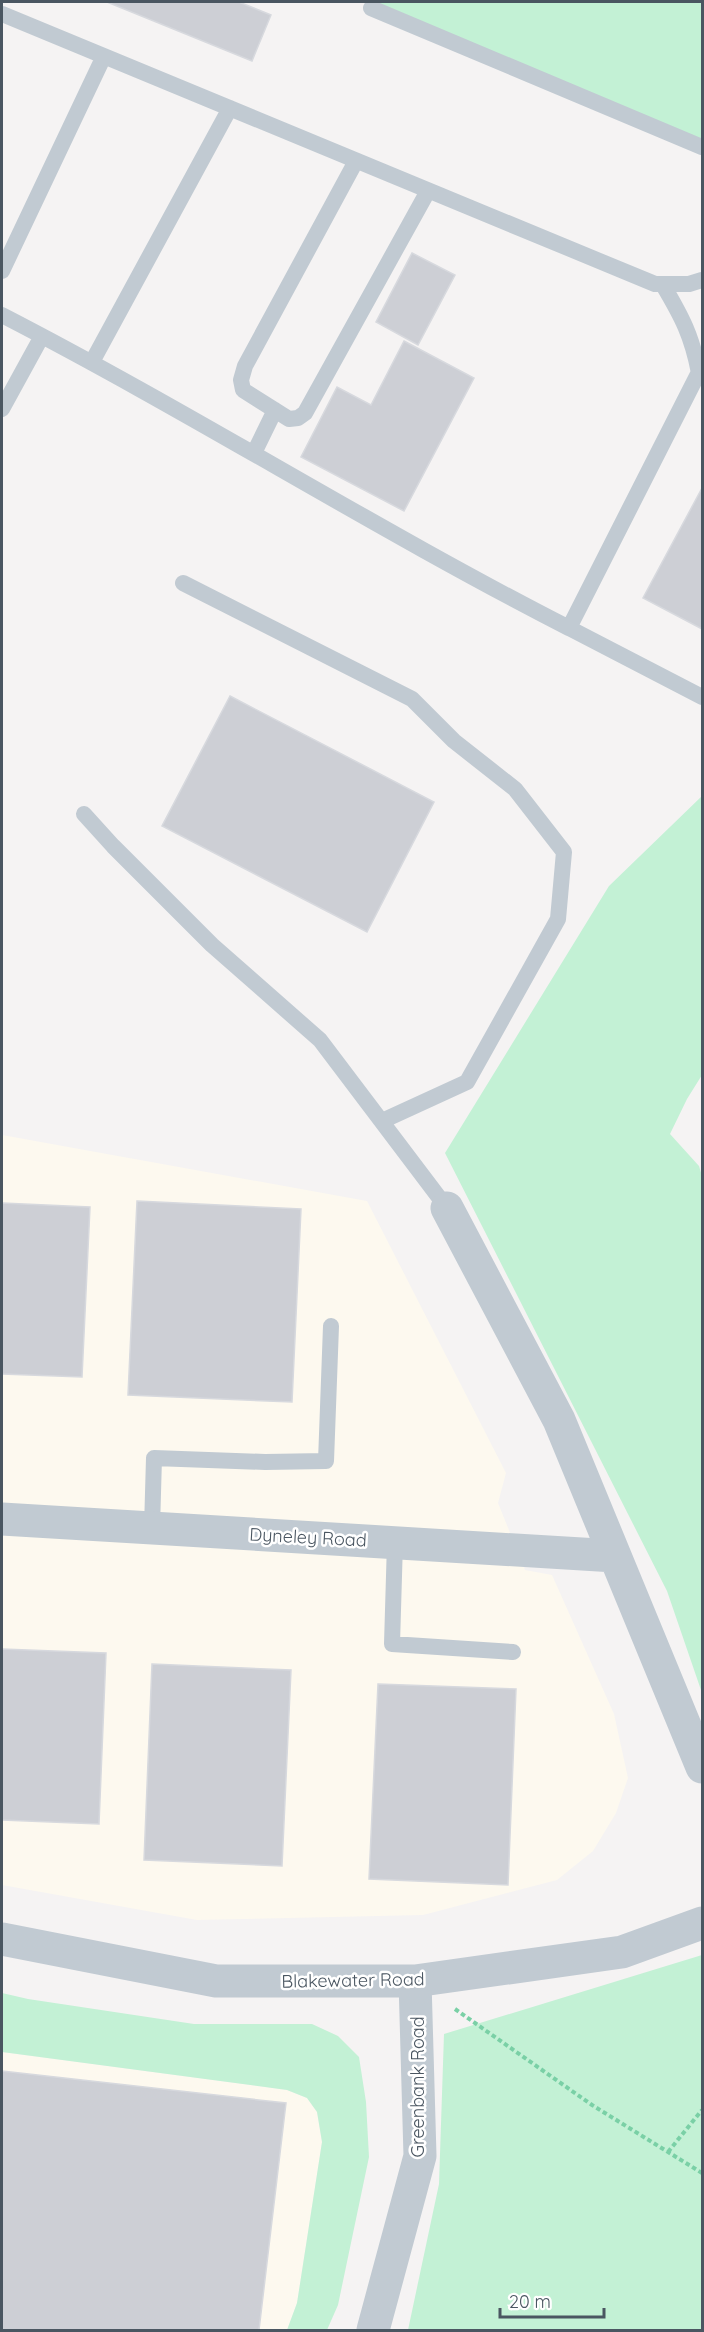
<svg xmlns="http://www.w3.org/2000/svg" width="704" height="2332" font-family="Quicksand,sans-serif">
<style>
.commercial{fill:#fdf9ef}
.green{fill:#c3f1d5}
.building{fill:#cdcfd5;stroke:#d7d9de;stroke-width:1.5}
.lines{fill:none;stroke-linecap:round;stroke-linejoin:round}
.path{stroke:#7ad0a6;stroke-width:4;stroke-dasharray:4.5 3;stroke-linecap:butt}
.service{stroke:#c1cad2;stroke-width:16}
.minor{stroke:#c1cad2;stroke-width:33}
.labels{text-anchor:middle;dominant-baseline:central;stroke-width:5;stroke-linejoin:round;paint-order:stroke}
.street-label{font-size:18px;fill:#4a5661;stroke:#fff}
</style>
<rect width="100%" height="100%" fill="#f5f3f3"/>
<!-- commercial -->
<path class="commercial" d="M2,1135l365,66 139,272 -8,30 27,67 27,5 62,139 14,64 -12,35 -23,38 -36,29 -134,35 -226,5 -195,-35z
M2,2052l285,38 20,8 10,14 5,30 -25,161 -10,27h-285z"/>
<!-- green -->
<path class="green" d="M373,2h329v152z
M702,796v279l-15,24 -17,35 29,32 3,10v517l-35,-102 -222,-438 164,-267z
M702,1955v375h-294l31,-146 5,-150z
M2,1993l26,6 166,25h118l26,12 21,21 7,45 3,55 -31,148 -11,25h-40l10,-27 25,-161 -5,-30 -10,-14 -20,-8 -285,-38z"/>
<!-- building -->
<path class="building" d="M107,2h132l32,13 -19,46z
M412,253l43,22 -37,70 -42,-23z
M404,341l70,37 -70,133 -103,-54 36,-70 34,18z
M702,488v141l-59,-31z
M230,696l204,106 -67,130 -205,-106z
M137,1201l164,8 -9,193 -164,-7z
M2,1203l88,4 -8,170 -80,-3z
M2,1649l104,4 -7,171 -97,-4z
M152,1664l139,6 -9,196 -138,-6z
M378,1684l138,5 -8,196 -139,-6z
M2,2071l284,32 -27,227h-257z"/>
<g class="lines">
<!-- path -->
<path class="path" d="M455,2009l137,96 110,68
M668,2152l34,-42"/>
<!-- service -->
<path class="service" d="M371,8l331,139
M2,14l653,270h34l13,-4
M356,161l-111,205 -4,14 2,10 46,29 9,-1 7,-5 123,-222
M2,271l102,-215
M663,285c19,32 29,51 36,88
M2,315c192,99 375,215 567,313l133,-262
M92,362l138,-254
M2,409l40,-73
M254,453l21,-43
M183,583l229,116 42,42 61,48 49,63 -6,67 -91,163 -85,39
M569,628l133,69
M84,814l29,32 99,99 108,95 127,168
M152,1528l2,-70 111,4 61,-1 5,-135
M395,1542l-3,102 121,8"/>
<!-- minor -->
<path class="minor" d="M447,1208l112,212 143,347
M2,1519l613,37
M2,1939l214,42h199l207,-29 80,-29
M373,2330l47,-174 -5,-175"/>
</g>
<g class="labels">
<!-- street labels -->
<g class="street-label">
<text transform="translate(308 1537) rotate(3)">Dyneley Road</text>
<text transform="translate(353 1980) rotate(-1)">Blakewater Road</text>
<text transform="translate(417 2087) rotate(-90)">Greenbank Road</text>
</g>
</g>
<!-- border -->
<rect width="704" height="2332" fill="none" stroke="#4a5661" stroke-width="6"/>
<!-- scale -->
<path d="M500 2308v9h104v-9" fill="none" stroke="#4a5661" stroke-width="3"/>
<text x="509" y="2308" font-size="18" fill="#4a5661" stroke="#ffffff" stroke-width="4.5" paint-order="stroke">20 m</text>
</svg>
